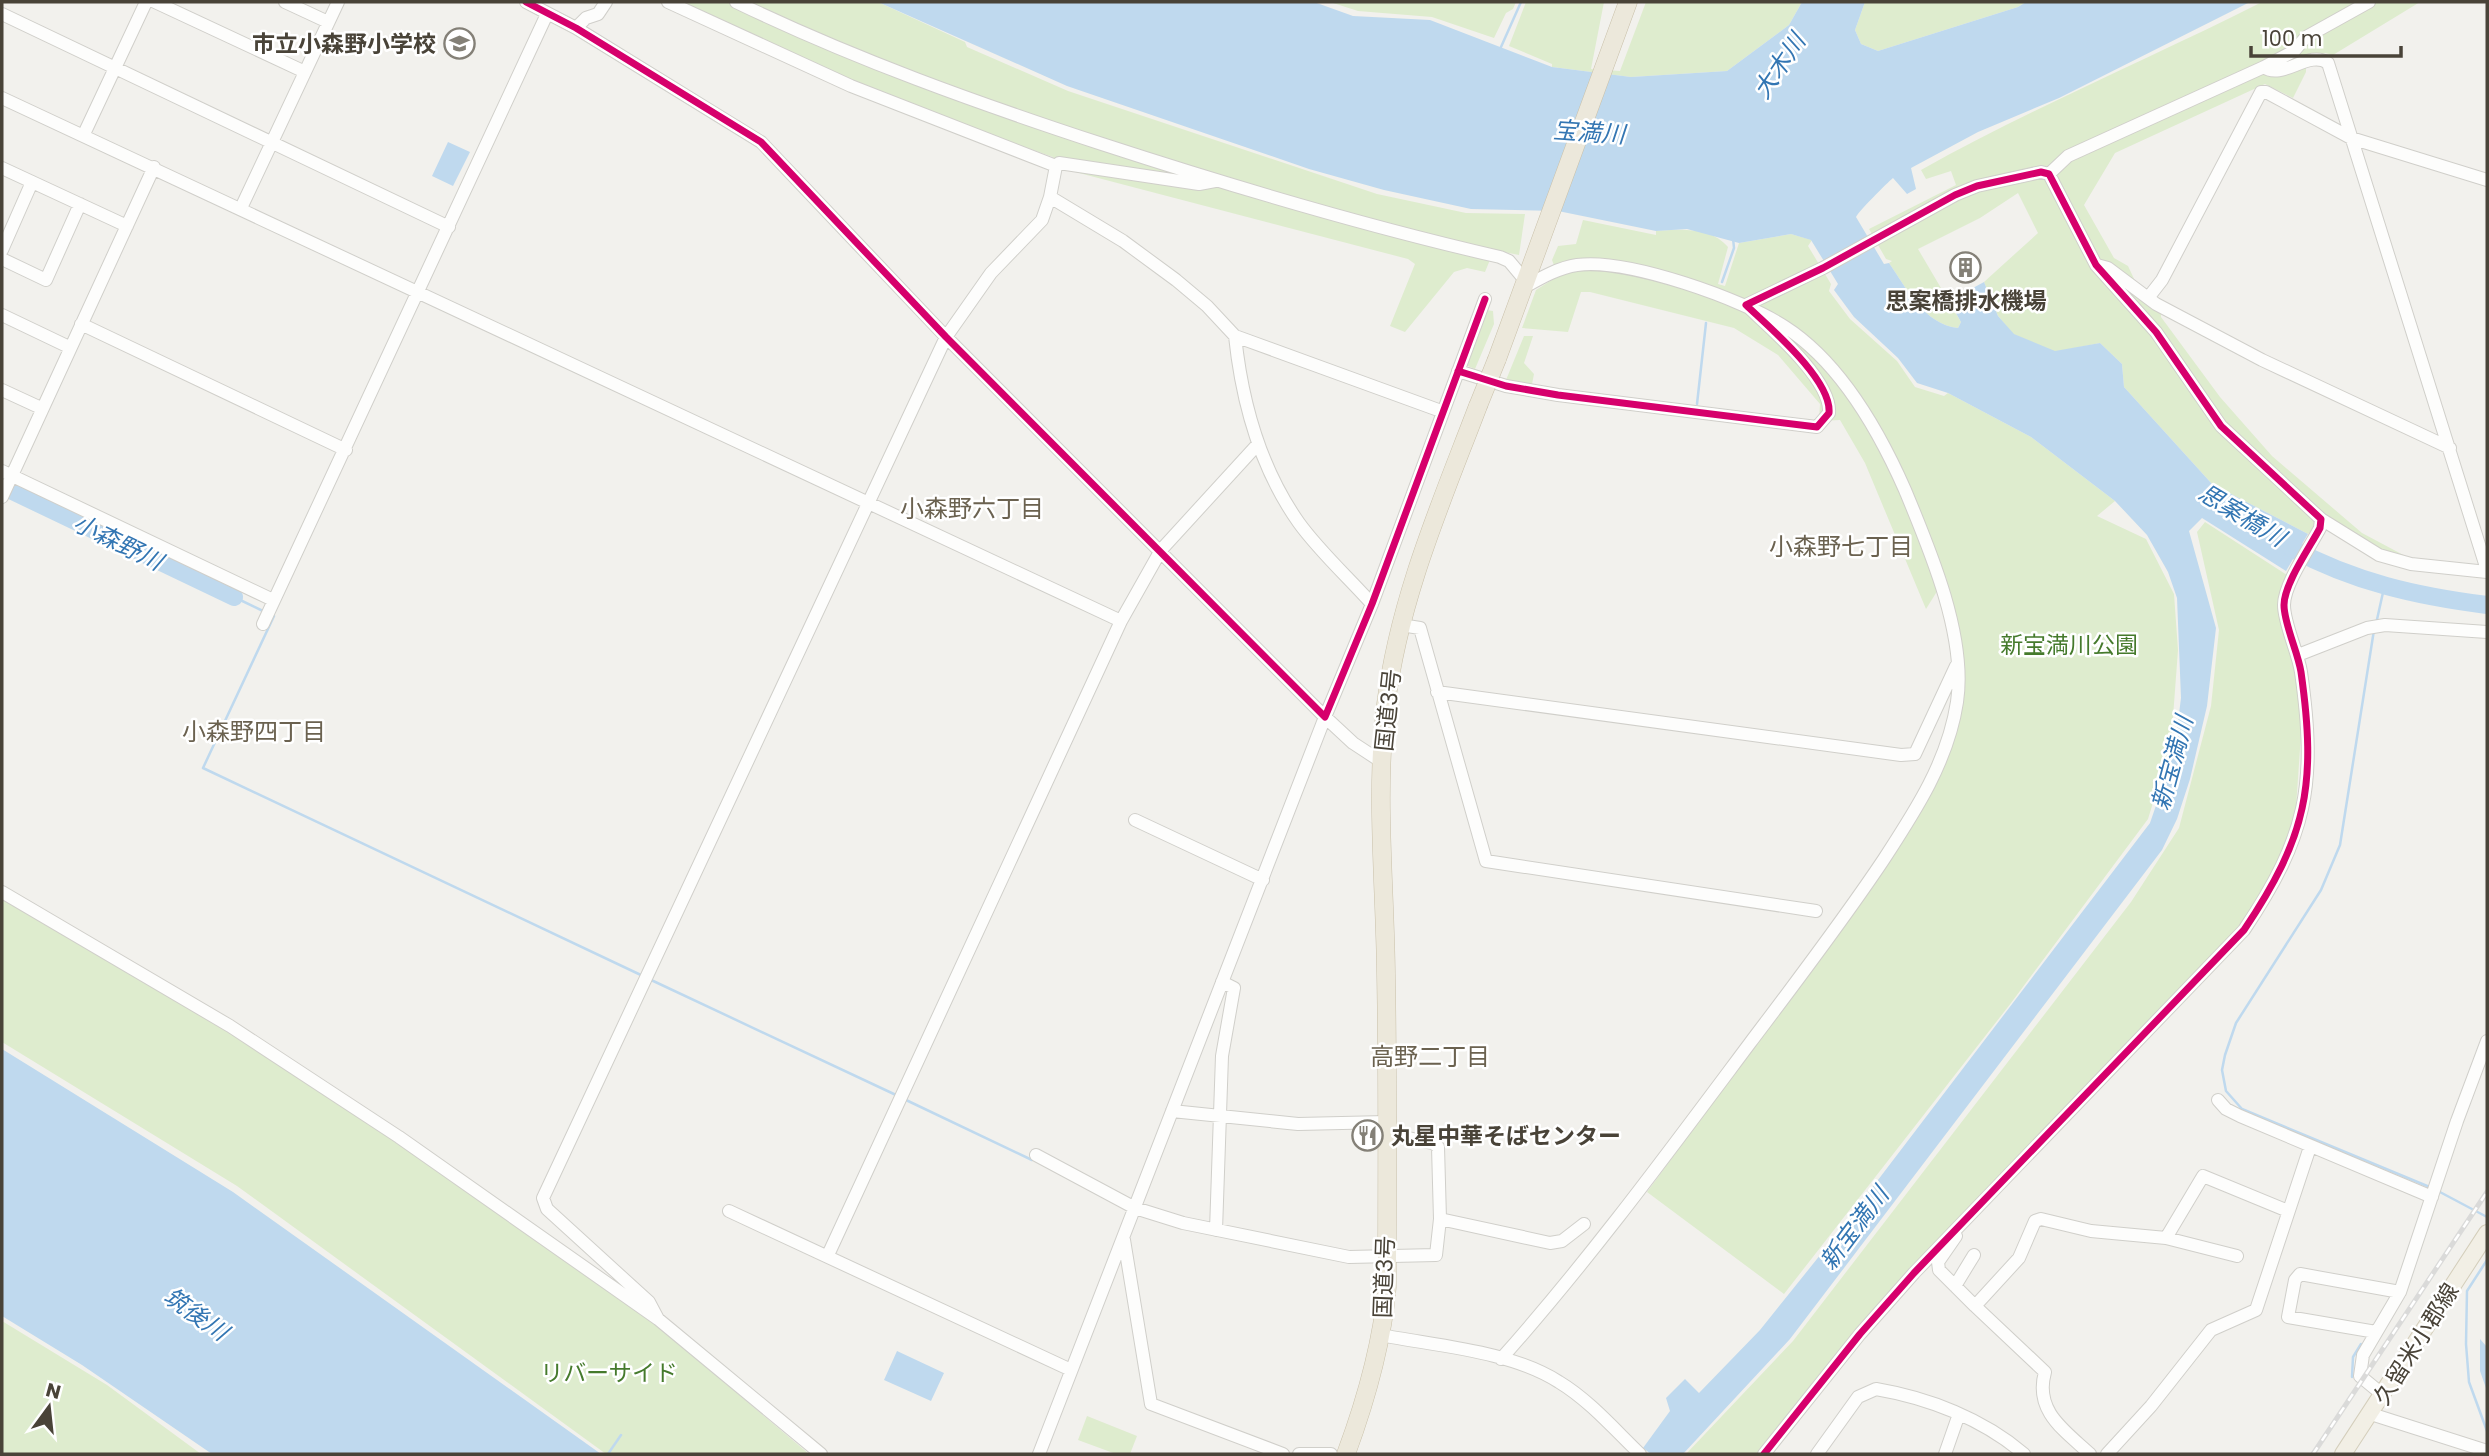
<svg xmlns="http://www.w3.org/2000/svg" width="2489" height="1456" font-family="Poppins,'Noto Sans JP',sans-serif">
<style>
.green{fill:#deecce}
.water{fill:#bfd9ee}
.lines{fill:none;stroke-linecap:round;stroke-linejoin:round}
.stream{stroke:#bfd9ee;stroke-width:2.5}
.river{stroke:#bfd9ee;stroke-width:18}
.minor-casing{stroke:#d0cfca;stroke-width:14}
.major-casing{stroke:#d4cebb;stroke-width:18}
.highway-casing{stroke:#c9c0a9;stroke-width:19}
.minor{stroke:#fdfdfc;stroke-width:12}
.major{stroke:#f2efe5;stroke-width:16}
.highway{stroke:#ece8db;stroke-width:18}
.rail-casing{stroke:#dadad9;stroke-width:5}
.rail{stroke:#fff;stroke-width:2.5;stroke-dasharray:8;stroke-linecap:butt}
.highway-bridge-casing{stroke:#c9c0a9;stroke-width:19;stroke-linecap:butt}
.highway-bridge{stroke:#ece8db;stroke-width:18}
.cycleway-casing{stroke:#fff;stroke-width:11}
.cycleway{stroke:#d6006c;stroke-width:7}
.labels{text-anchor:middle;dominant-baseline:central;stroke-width:5;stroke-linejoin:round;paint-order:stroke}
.poi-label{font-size:23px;font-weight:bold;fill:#494338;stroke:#fff;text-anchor:end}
.park-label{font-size:23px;fill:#457a2c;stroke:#fff}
.street-label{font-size:23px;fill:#494338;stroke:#fff}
.water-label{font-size:24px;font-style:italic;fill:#3376b3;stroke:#fff}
.neighbourhood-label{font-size:24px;fill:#6b6250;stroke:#fff}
</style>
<rect width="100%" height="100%" fill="#f2f1ed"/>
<!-- green -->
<path class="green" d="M677,2h201l87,40 2,5 101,44 309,103 89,19 59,1 -6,41 -25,-5 -9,22 -18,-4 -13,4 -49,60 -15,-6 25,-62 -7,-5 -348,-91 -7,-11 -153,-54z
M1330,2h186l-3,7 -7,4 -12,25 -62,-21 -74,-6z
M1526,2h78l-13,67 29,2 26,-69h156l-13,23 -62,46 -96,6 -79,-10v-3l-43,-18z
M1865,2h161l-8,5 -140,44 -17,-7 -6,-14z
M2262,2h158l-87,53 -8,-2 -19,8v11l-13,26 -28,-14 -150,69 -31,52 30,53 14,8 15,32 18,12v7l59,80 52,59 90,77 47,25 -29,-8 -54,-31 -18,15 -96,-50 -88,-97 -2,-23 -22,-21 -45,9 -42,-18 -15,-18 -14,-34 54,-49 -20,-40 -38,25 -62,31 43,73 -3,6c-34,-4 -51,-39 -69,-65l3,-2 -6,-2 -17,-30 87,-44 -5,-14 -25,8 -5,-9c111,-62 228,-111 341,-168z
M1583,220l73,15v-4c25,-2 55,-4 72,16l-10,37 7,2 14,-43 52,-9 21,6 -4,6 23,38 -2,7 21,28 47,42 18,26 29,9 4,-3 83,44 84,64 -18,15 49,23 28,55 4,56 -7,94 -23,75 -137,184 -227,291 -137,-102 211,-288 95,-167 3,-110 -10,-50 -20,32 -61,-146 -25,-43 -21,1 1,-17 -42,-49 -44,-27 -144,-36h-9l-13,40 -46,-4 14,-38 22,-14 -6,-16 6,-14 18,-2z
M1486,310l7,1 1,13 -19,45 -12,-5z
M1524,336h9l-9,27 10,11 -2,10 -26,-4z
M2205,522l82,53 -6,15 18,88 3,42 -7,102 -17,47 -28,43 -27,33 -403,430 -64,79h-70l107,-113 338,-439 48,-74 32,-122 8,-76 -22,-98z
M2,898l182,104 225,148 245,173 155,131h-203l-369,-268 -235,-144z
M2,1321l105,64 94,69h-199z
M1087,1416l50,20 -7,18h-14l-38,-14z"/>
<!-- water -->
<path class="water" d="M878,2h436l39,14 77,4 122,47 79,10 96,-6 62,-46 13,-23h63l-10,28 6,14 17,7 140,-44 8,-5h224l-191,96 -81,34 -67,36 5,21 -9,5 -14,-16c-6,5 -34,33 -37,39l28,47 5,-1c18,26 35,61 69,65l3,-6 -12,-21 35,-19 14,34 16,18 41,17 45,-8 22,21 2,23 88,97 96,50 -22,37 -84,-53 -13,13 27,97 -9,78 -17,73 -13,40 -15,31 -372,489 -107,115h-32l-8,-6 27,-37 -4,-13 19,-19 14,14 61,-63 73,-91 317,-416 24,-70 7,-55 -4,-100 -9,-26 -21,-37 -32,-34 -84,-64 -83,-44 -31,-10 -19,-25 -44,-41 -20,-27 4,-6 -27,-44 -20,-6 -52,9 -52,-14 -31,2 -98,-20 -87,-2 -87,-19 -75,-21 -242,-83z
M448,142l22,10 -17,34 -21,-10z
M2,1049l231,143 368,262h-389l-130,-89 -80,-49z
M2480,1339l7,8v44l-7,-20z
M897,1351l47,22 -13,28 -47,-21z"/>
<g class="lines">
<!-- stream -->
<path class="stream" d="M1501,47l20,-45
M1722,282l12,-34 -1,-10
M1697,404l9,-81
M234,597l31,15
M271,614l3,2 -71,152 440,208
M2376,624l8,-36
M2374,630l-34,215 -19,45 -85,133 -11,32 -3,15 4,21 16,18 190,79
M649,979l247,116
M906,1100l126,60
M2438,1191l49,26
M2487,1260l-20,31 -1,53 3,38 18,49
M2352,1377l1,-20 8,-13
M608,1454l13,-19"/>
<!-- river -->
<path class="river" d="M2,486l232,111
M2291,548c63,34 125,48 196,57"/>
<defs>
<path id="minor" d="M155,2l150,70
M285,2l43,20
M526,2l50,26 185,114 185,195 379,380 47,-113 113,-305
M668,2l183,84 205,80
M736,2c118,57 241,101 366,142 132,43 263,82 398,113l9,4 15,18
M2,14l447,213
M576,28l10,-10 12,-4 8,-12
M2264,67c18,14 45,-18 64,-4l159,507
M2,98l1119,523
M84,134l62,-132
M2,168l125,58
M2049,174l19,-18 196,-89 30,-16 12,-14 63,-35
M1050,197l73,44 53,39 31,26 28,30 206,75
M241,208l97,-206
M2,250l30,-68
M2,259l44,21 34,-76
M2097,265l11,3 48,36 106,56 188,88
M2148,298l14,-18 99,-188h5l85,46 136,42
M2,315l67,32
M81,324l265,126
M1235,336c7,67 25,132 64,187 21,29 49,54 73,81
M1458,371l48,15 52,9 259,32 12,-14c3,-33 -60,-86 -83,-108l77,-37 132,-73 22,-9 64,-14 8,2 47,91 60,67 65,94 100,93 -1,9c-10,19 -36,56 -36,77 0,19 14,47 17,67 16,113 6,164 -57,258l-330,343 -54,61 -96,120
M2,390l39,18
M2,471l271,129
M2,497l152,-330
M2321,519l58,36 32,9 76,8
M263,624l284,-610
M1401,625l19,3 66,233 330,50
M2298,655l69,-27 18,-3 102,7
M1437,692l464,63 14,-1 41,-88
M1135,820l128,60
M2,892l228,134 169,111 259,182 163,135
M2218,1100l8,9 14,7 192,81
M1172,1111l126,13 88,-2
M1386,1134l47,9 5,4 2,72
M1036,1155l99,53 48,15 166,34 87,-2 4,-36 110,24 12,-2 22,-17
M729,1211l342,159
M1216,1230l6,-174 12,-68 -12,-6
M1956,1236l-18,26 1,8 36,36
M2166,1238l37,-62 85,35
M1124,1240l27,164 132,50
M828,1255l293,-634 40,-71 97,-106
M1955,1286l19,-31
M658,1319l-9,-17 -102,-93 -4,-11 403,-861 45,-64 51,-53 8,-23 6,-31 3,-3 140,21 16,-3
M2376,1332l-88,-15 7,-37 5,-6 100,18
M1381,1335c56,11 130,16 178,47 30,18 56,48 81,72
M1501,1359c89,-100 169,-209 249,-316 46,-61 92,-121 134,-184 32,-49 64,-98 73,-157 10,-65 -27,-152 -52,-212 -26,-59 -64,-127 -120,-163 -42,-28 -158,-69 -208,-62 -20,3 -38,14 -56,24
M2383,1395l-23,-19 3,-21 37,-63 57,-171 30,-80
M2371,1414l116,37
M1039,1454l286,-737 28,26 29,19
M1299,1454h32
M1817,1454l41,-57 18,-8c53,9 107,30 148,65
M1945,1454l14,-40
M2090,1454c-26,-24 -56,-43 -45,-82l-70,-66 44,-48 16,-37 6,-2 50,12 75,7 71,18
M2107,1454l44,-48 60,-76 45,-20 54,-163"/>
<path id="major" d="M2343,1454l144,-221"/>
<path id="highway" d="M1497,359l131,-357
M1346,1454c20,-54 36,-109 41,-167 0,-104 1,-209 -1,-313 -1,-89 -11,-181 0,-270 13,-105 55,-201 92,-298"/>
</defs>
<!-- minor casing -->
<use href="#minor" class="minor-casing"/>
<!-- major casing -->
<use href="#major" class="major-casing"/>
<!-- highway casing -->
<use href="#highway" class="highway-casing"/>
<!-- minor -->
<use href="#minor" class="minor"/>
<!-- major -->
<use href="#major" class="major"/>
<!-- highway -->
<use href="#highway" class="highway"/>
<defs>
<path id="rail" d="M2313,1454l174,-262"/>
</defs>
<!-- rail casing -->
<use href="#rail" class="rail-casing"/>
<!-- rail -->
<use href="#rail" class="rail"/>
<defs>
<path id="highway-bridge" d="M1478,406l19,-47"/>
</defs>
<!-- highway-bridge casing -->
<use href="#highway-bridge" class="highway-bridge-casing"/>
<!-- highway-bridge -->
<use href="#highway-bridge" class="highway-bridge"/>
<defs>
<path id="cycleway" d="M526,2l50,26 185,114 185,195 379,380 47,-113 113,-305
M1458,371l48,15 52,9 259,32 12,-14c3,-33 -60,-86 -83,-108l77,-37 132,-73 22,-9 64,-14 8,2 47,91 60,67 65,94 100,93 -1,9c-10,19 -36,56 -36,77 0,19 14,47 17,67 16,113 6,164 -57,258l-330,343 -54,61 -96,120"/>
</defs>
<!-- cycleway casing -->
<use href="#cycleway" class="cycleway-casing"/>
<!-- cycleway -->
<use href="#cycleway" class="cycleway"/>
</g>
<!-- icons -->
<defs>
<symbol id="school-ring" viewBox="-11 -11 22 22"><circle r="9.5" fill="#fff" stroke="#848077" stroke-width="1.5"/><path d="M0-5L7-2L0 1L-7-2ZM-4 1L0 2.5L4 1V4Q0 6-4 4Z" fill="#848077"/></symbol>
<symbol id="building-ring" viewBox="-11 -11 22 22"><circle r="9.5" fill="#fff" stroke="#848077" stroke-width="1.5"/><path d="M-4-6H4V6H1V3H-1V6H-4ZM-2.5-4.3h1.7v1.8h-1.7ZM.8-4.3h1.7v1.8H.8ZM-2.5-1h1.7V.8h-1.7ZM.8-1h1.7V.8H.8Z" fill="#848077"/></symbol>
<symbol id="restaurant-ring" viewBox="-11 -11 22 22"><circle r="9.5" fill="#fff" stroke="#848077" stroke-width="1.5"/><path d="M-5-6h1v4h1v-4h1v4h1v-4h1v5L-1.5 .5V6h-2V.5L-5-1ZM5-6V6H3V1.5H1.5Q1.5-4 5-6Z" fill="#848077"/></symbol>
</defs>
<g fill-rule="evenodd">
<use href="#school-ring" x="442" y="26" width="35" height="35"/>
<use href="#building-ring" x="1948" y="250" width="35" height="35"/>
<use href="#restaurant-ring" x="1350" y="1118" width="35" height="35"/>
</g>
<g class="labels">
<!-- poi labels -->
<g class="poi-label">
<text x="436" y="44">市立小森野小学校</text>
<text x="1966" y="301" text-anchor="middle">思案橋排水機場</text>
<text x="1391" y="1136" text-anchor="start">丸星中華そばセンター</text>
</g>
<!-- park labels -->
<g class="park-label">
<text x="2069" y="645">新宝満川公園</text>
<text x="609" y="1373">リバーサイド</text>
</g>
<!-- street labels -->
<g class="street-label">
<text transform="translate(1388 710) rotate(-84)">国道3号</text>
<text transform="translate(1384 1277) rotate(-88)">国道3号</text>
<text transform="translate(2416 1344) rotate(-58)">久留米小郡線</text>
</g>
<!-- water labels -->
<g class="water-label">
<text transform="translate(1779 66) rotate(-56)">大木川</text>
<text transform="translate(1589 132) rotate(4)">宝満川</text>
<text transform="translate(2242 515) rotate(31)">思案橋川</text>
<text transform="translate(118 542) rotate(26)">小森野川</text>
<text transform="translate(2172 763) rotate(-75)">新宝満川</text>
<text transform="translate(1854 1228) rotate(-53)">新宝満川</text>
<text transform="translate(196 1314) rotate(35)">筑後川</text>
</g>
<!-- neighbourhood labels -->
<g class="neighbourhood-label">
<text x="972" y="508">小森野六丁目</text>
<text x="1841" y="546">小森野七丁目</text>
<text x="254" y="731">小森野四丁目</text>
<text x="1430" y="1056">高野二丁目</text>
</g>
</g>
<!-- border -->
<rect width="2489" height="1456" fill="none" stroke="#494338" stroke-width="7"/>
<!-- north arrow -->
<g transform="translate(49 1407) rotate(15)" stroke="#ffffff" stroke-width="5" paint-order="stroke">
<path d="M0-5L12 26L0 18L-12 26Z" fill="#494338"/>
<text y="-10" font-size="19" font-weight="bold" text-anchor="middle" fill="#494338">N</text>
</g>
<!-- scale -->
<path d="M2251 46v10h150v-10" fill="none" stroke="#494338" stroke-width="3.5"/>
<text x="2262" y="46" font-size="21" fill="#494338" stroke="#ffffff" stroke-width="5" paint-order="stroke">100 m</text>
</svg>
